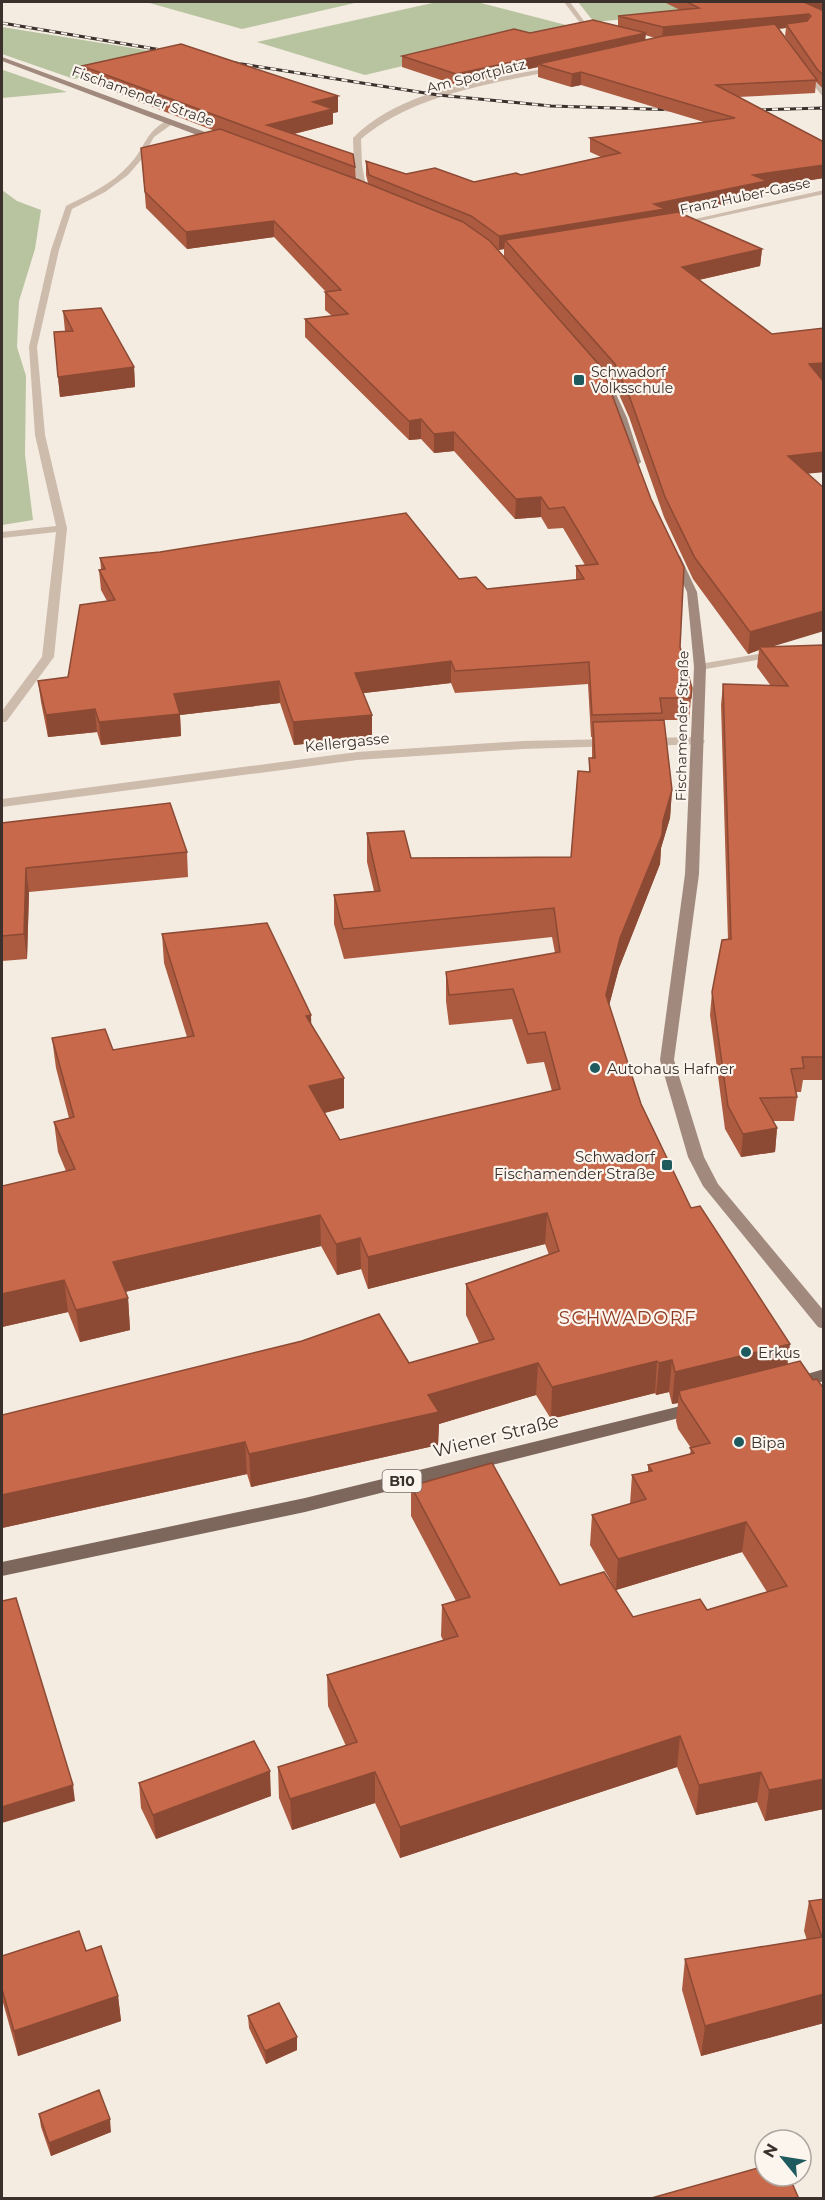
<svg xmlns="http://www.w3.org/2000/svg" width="825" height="2200" font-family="Montserrat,sans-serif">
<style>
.green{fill:#b8c4a0}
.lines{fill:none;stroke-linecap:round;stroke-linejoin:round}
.street{fill:#cdbbac;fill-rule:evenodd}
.secondary{fill:#a18a7d;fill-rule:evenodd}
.primary{fill:#7d675c;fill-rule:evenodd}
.rail-casing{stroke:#3b302b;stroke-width:3}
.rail{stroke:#fbf5ee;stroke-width:2;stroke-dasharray:6;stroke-linecap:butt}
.wall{fill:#ac5a40;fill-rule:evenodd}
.shaded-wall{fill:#8c4a34}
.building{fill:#c8694b;stroke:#8c4a34;stroke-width:1.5}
.poi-dot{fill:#1f5a5e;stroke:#fbf5ee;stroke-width:2}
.labels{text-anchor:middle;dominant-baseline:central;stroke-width:4.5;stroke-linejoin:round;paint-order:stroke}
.far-street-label{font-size:14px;fill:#3b302b;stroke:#fbf5ee}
.far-poi-label{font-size:14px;fill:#3b302b;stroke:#fbf5ee;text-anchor:start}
.shield{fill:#fbf5ee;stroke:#756b66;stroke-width:1.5}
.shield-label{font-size:14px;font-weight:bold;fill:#3b302b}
.street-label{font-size:15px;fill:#3b302b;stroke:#fbf5ee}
.poi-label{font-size:15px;fill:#3b302b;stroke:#fbf5ee;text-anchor:start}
.quarter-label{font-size:18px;letter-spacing:1.5px;fill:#8c3b22;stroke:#fbf5ee}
.near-street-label{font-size:18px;fill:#3b302b;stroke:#fbf5ee}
</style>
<rect width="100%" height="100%" fill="#f4ebe1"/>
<!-- green -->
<path class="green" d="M146,2h213l-117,27z
M437,2h40l93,24 -205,49 -108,-33z
M578,2h227l-211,20z
M2,27l174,28 -102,24 -72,-25z
M2,70h1l64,22 -65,6z
M2,190l15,11 24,9 -6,39 -16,52 -2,46 9,29 -1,79 8,65 -31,5z"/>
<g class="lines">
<!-- street -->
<path class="street" d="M564,2h6l14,19 20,6 -3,2 -21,-6z
M558,66l2,3c-69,16 -142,23 -199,70l1,26 5,27 -4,2 -4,-2 -5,-27 -1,-27c51,-52 138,-58 205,-72z
M802,71h4l18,20v7z
M168,120l7,2 -21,15 -13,23 -13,15 -23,17 -33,17 -13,41 -22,97 8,88 22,93 -13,129 -48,65h-4v-11l40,-54 14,-125 -54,6v-6l54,-6 -21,-91 -6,-88 22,-97 15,-44c22,-11 46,-22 63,-41 17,-17 15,-33 39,-45z
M824,190v4l-147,32 -4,-2z
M776,651l6,3 -2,2 -80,14 -6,-3 6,-3z
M699,737l6,4 -2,3 -57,2 -6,-4 6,-4z
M613,739l4,1v6l-94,3 -166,11 -355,47v-8l355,-47 166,-11z"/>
<!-- secondary -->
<path class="secondary" d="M2,57l222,82 1,2 -7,2 -216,-82z
M602,379l8,2 17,37 14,44 -2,2 -8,-2 -14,-44 -17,-37z
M675,553l5,3 17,36 9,75 -7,207 -25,186 30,97 14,27 106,127v18l-6,-2 -115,-141 -15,-29 -28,-97 25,-186 9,-207 -7,-75 -17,-36z"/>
<!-- primary -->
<path class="primary" d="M824,1369v12l-31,9 -6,-2 -3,-4 3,-4z
M697,1402l6,2 3,4 -3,4 -398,100 -303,64v-14l303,-64z"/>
<defs>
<path id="rail" d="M2,23l171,29
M223,61l215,34 113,11 128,4
M748,110l76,-2"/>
</defs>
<!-- rail casing -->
<use href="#rail" class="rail-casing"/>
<!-- rail -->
<use href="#rail" class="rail"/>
</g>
<!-- wall -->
<path class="wall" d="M667,2h157v88l-8,-8 -1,11 -77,4 86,45v36l-58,9v8l-86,18 82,36 -2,17 -61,14 73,54 52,-6v144l-17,1 -36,174 53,-2v435h-21l-2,12h-5l1,5 -3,24h-21l4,7 -2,24 -34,5 -16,-28 -15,-114 2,-23 16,-52 -7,-235 2,-21 48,2 -14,-19 2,-17 -11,4 -55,-75 -29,-62 -35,-100 -15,-34 -11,-13 89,318 -3,32h-27l10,70 -2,28 -9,30 -1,16 -41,104 -10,37 32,99 50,104 97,156 25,16 11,9v420l-59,12 -8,-19 -61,13 -19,-48 -277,91 -25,-55 -83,27 -13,-32 -1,-31 68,-21 -18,-40 -1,-31 116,-35 -2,-4 1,-31 14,-4 -45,-85v-30l149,99 73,32 74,-7 60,-18 -25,-40 -126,38 -26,-45 2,-30 38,-11 2,-29 16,-4v-6l42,-11 1,-6 -13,-19 -2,-8 2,-18 -6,1 -3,-12 -13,3 -1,-2 -104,26 -15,-24 -97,29 -1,21 -187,42 -4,-13 -245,54v-113l407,-52 70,-20 -13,-28v-31l83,-29 -4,-11 -177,45 -7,-20 -24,6 -16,-29 -196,46 3,6 2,32 -50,12 -12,-30 -66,15 64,-156 -8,-19 -4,-30 15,-4 -13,-50 -4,-30 61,12 74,-13 -23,-74 -2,-29 150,91 32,83 -19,5 15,27 212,-49 -8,-29 -17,2 -15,-45 -63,6 -3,-24v-29l109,-19 -3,-16 -208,22 -10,-35v-29l40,-4 -7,-29v-29l44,25 160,-1 18,-85v-14h3v-21h-1l-3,-53 -133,9 -4,-10 -88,10 9,44 -78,8 -14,-42 -100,12 1,21 -80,9 -4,-13 -49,5 -7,-35 -3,-21 30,-4 39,-76 -6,-11 -2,-20 2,-1 -1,-11 359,21 28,10 89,-9v-14l9,-1 -22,-37 -15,1 -7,-12 -26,2 -61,-68 -20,2 -13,-14 -12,1 -104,-103v-18l27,-3 -7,-6v-18h1l-52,-55 -87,12 -41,-41 -5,-60 74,-17 -132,-51 -1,-14 256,30v16l-5,1v11l-39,10 61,33 1,12 12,4 -2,-8v-14l40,13 68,8 47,-7 80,-18 -11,-5v-14l114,-16 -123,-37 -10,2 -33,-10v-10l-82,18 -54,-18v-11l128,-23 88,-7v-10l62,-6 -14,-7zM786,28l-1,8 13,19 -20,-26zM645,35l10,3 -10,2zM504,249v8l-6,-7z
M63,311l71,56 1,20 -75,10 -6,-65 11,-1z
M2,823l185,29 1,25 -159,15 -2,67 -25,2z
M139,1783l132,13 -115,43 -15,-31z
M824,1899v124l-123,33 -19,-66 3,-31 122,-19 -3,-9 5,-30z
M86,1951l32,45 3,25 -103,35 -16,-57v-43z
M248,2016l49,21v13l-31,14 -17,-36z
M39,2114l72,18 -60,24 -10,-29z"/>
<!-- shaded-wall -->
<path class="shaded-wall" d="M803,2h21v9z
M809,14l-1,12 -22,-2v4l-124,12 1,-13z
M646,33l-1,11 -107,20v3l-82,18v-11z
M581,72v13l-10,2 1,-13z
M338,96v16l-5,1v11l-56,14 -10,-13 46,-23z
M824,165v13l-58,9v8l-102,21 -159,24 -1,9 -5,1v-14l155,-32 99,-29z
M274,221v16l-87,12 -1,-17z
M762,249l-2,17 -80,18 2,-17z
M824,363v19l-15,-18z
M134,367l1,20 -75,10 -2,-20z
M421,419v20l-12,1v-19z
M454,432v19l-20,2v-19z
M824,452v20l-38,4 2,-20z
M541,497v20l-26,2 1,-20z
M824,611v20l-63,19 -2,-3v3l-11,4 2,-22z
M451,661v22l-95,11 -1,-21z
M279,681l1,22 -100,12 1,21 -80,9 -2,-23 75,-28z
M95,709l2,23 -49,5 -2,-22z
M372,715v22l-78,8 -1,-23z
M672,790l-2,28 -9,30 -1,16 -41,104 -15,57 2,-30 14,-57 43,-117z
M26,868l3,24 -2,67 -3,-25z
M311,1015l1,30 -6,-29z
M344,1078v30l-34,8 -1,-30z
M777,1128l-2,24 -34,5 2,-23z
M547,1213l-2,31 -177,45v-32z
M320,1215l1,31 -205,48 -3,-32z
M360,1238l1,31 -24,6 -1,-31z
M64,1280l4,32 -66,15v-33z
M128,1298l2,32 -50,12 -4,-32z
M790,1344l-4,32 -107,15 -1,12 -6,1 3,-32z
M672,1360l-3,32 -13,3 3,-32z
M657,1361l-2,32 -104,26 1,-32z
M538,1363l-2,32 -97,29 -1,21 -187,42 -2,-33 179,-59z
M245,1442l2,32 -245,54v-33z
M746,1522l-4,30 -126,38 2,-31z
M680,1736l-3,31 -277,91v-31z
M270,1771l1,25 -115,43 -3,-24z
M375,1772v31l-83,27 -2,-31z
M761,1772l-4,30 -61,13 3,-30z
M824,1779v30l-59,12 4,-31z
M73,1785l2,16 -73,22v-16z
M824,1994v29l-123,33 4,-30z
M118,1996l3,25 -103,35 -4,-25z
M297,2037v13l-31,14 -1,-13z
M110,2119l1,13 -60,24 -2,-13z"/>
<!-- building -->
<path class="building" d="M687,2h117l20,9v65l-7,-7 -31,-45 21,-3 4,-5 -2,-2 -146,13 -45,-11 81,-8z
M593,20l53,13 -190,41 -54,-18 112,-27 16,4z
M775,24l42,56 -101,5 108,57v23l-71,10 14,6 -113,23 11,5 -166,27 -28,-20 -102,-41 -3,-14 40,13 29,-6 39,14 42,-9 5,2 99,-22 -30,-15 145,-20 -154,-46 -9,2 -34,-10 125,-28z
M181,44l157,52 -25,6 20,7 -66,16 86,29 2,13 -273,-101z
M220,129l139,51 104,42 27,19 112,127 49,131 33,68 -4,80 12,41 -1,10h-31l2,15 -70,2 -3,-53 -134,9 -4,-10 -96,12 17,42 -79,7 -14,-41 -105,13 6,20 -81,8 -4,-13 -49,6 -8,-34 30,-4 12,-72 35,-5 -16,-30 6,-1 -5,-11 60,-6 246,-39 53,66 17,-2 11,12 97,-10 -8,-13 22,-2 -34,-57 -15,2 -8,-12 -25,2 -62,-67 -20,2 -13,-15 -12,2 -104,-102 43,-5 -23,-22 16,-2 -67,-69 -88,11 -41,-40 -4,-44z
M678,212l84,37 -80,18 90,67 52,-6v35l-15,1 15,18v70l-36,4 36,32v123l-74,21 -55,-74 -30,-61 -35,-99 -15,-34 -110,-124z
M101,308l33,59 -76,10 -4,-45 19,-1 -10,-20z
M824,645v412h-22l2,11 -13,1 6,28 -37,1 17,30 -34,6 -15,-28 -16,-114 10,-52 9,-1 -8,-255 65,2 -29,-39z
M664,720l8,70 -9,31 -1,14 -42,103 -14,57 35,109 50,104 9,-2 90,138 -115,28 -3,-12 -13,3 -2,-2 -105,26 -14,-24 -110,32 11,17 -190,42 -4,-12 -243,53v-80l300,-74 77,-27 30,49 85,-24 -28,-55 93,-33 -12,-38 -179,44 -8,-19 -24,6 -16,-29 -207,47 15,36 -52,12 -12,-30 -62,14v-108l73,-17 -21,-47 20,-5 -22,-79 53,-9 8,21 81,-14 -32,-102 105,-11 44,92 -5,1 38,62 -35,8 31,54 220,-51 -15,-57 -17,2 -15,-45 -64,6 -3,-23 114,-20 -6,-44 -211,21 -9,-34 46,-4 -13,-58 37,-2 7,27 160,-1 7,-86 12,1 -1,-14h6l-2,-36z
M170,803l17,49 -161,16 -2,66 -22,2v-113z
M800,1361l13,19 4,-1 7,10v390l-55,11 -8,-18 -62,13 -19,-49 -280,91 -25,-55 -85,27 -12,-32 79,-25 -30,-67 131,-39 -16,-31 28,-8 -59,-111 81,-23 68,122 44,-13 29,45 67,-18 7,11 80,-24 -41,-64 -128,37 -26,-44 54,-16 -14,-24 20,-4 -4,-6 46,-12 -4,-5 20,-5 -29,-44 -2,-8z
M16,1598l57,187 -71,22v-206z
M254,1741l16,30 -117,44 -14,-32z
M824,1899v95l-119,32 -20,-67 137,-22 -13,-36z
M79,1931l7,20 15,-5 17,50 -104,35 -12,-42v-33z
M279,2003l18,34 -32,14 -17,-35z
M99,2090l11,29 -61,24 -10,-29z
M765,2166v10h24l10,23h-151z"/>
<!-- markers -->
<g class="poi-dot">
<rect x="573" y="374" width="12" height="12" rx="3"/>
<circle cx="595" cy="1068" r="6"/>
<rect x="661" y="1159" width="12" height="12" rx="3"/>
<circle cx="746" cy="1352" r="6"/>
<circle cx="739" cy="1442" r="6"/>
</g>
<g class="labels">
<!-- far-street labels -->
<g class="far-street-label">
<text transform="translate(476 76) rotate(-14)">Am Sportplatz</text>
<text transform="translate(143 96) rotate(20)">Fischamender Straße</text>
<text transform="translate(745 196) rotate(-12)">Franz Huber-Gasse</text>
<text transform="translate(682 726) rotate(-89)">Fischamender Straße</text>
</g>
<!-- far-poi labels -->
<g class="far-poi-label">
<text x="591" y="372">Schwadorf<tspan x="591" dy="16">Volksschule</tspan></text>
</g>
<!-- shield labels -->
<rect class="shield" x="382.5" y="1470" width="39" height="22" rx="4.5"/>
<g class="shield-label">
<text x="402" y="1481">B10</text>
</g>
<!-- street labels -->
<g class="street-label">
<text transform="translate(347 742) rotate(-6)">Kellergasse</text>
</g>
<!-- poi labels -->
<g class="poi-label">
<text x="607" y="1068">Autohaus Hafner</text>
<text x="655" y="1156" text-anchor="end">Schwadorf<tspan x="655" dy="17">Fischamender Straße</tspan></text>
<text x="758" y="1352">Erkus</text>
<text x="751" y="1442">Bipa</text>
</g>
<!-- quarter labels -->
<g class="quarter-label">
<text x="628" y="1318">SCHWADORF</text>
</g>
<!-- near-street labels -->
<g class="near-street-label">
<text transform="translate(496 1436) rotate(-14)">Wiener Straße</text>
</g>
</g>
<!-- border -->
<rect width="825" height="2200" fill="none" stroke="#3b302b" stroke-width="6"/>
<!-- north arrow -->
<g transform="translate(783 2158) rotate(300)"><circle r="28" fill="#fbf5ee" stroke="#aea6a0" stroke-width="1.5"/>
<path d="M0-4.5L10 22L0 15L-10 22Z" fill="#1f5a5e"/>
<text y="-9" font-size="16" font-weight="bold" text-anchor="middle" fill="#3b302b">N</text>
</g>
</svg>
